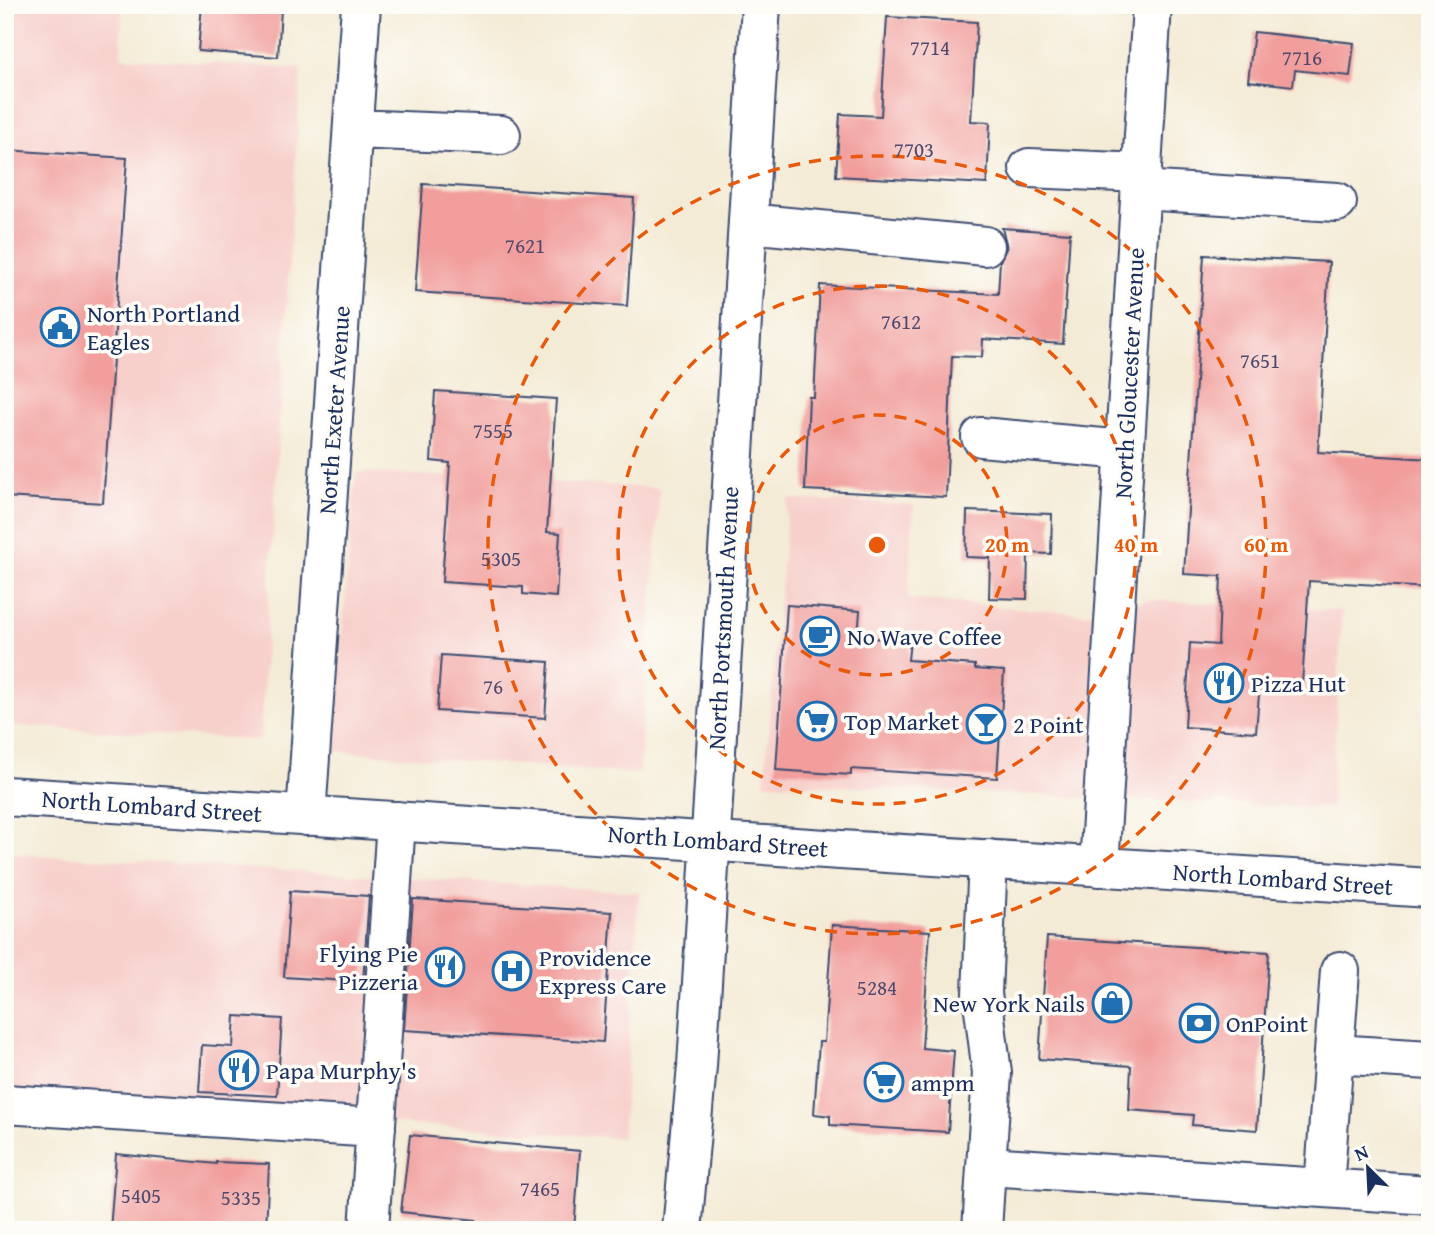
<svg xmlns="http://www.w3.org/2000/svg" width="1435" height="1235" font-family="'Gentium Book Plus',serif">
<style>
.built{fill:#f7d0cc}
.building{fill:#f19e9c}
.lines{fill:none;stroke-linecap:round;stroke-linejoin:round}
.minor-casing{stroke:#3c4b70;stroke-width:42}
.major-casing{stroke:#3c4b70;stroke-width:42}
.minor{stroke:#fff;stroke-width:38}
.major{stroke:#fff;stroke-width:38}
.ring{fill:none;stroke:#e8590c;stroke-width:3.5;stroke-dasharray:12 9}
.labels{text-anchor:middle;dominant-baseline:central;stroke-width:7;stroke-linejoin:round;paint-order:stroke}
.number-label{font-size:21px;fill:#504b6e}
.poi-label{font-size:24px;fill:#1b2f5e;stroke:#fdfcf7;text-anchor:start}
.street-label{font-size:24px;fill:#1b2f5e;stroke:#fdfcf7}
.centre{fill:#e8590c;stroke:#fdfcf7;stroke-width:3.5}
.ring-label{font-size:21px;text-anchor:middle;font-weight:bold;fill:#e8590c;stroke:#fdfcf7;stroke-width:7;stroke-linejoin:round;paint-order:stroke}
</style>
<rect width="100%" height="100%" fill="#fdfcf7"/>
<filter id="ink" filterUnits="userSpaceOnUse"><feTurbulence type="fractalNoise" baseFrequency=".0143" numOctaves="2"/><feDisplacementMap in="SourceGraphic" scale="14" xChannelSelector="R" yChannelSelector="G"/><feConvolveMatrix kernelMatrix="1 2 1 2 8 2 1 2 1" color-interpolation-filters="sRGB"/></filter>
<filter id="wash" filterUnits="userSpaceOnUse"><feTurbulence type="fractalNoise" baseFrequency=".00686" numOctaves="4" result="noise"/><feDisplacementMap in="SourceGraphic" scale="28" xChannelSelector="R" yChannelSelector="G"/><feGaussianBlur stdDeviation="1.57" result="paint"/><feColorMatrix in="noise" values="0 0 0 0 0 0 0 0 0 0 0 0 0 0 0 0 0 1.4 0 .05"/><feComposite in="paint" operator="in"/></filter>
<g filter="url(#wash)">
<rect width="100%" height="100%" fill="#f4ebd6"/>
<!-- built -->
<path class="built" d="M5,5h117l-1,52 180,12 -41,671 -255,-15z
M356,472l304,16 -21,286 -307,-23z
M788,499l126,6 -6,94 178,15 63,-14 193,11 -11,197 -567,-25z
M5,853l634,39 -17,246 -617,-39z"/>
<g id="blocks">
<!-- building -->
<path class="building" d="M202,5l79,4 -3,48 -80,-6z
M887,17l90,5 -6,99 19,1 -3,62 -151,-8 4,-62 41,2z
M1254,32l100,11 -4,33 -55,-6 -2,16 -45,-5z
M5,150l122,8 -24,345 -98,-6z
M423,184l211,14 -7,108 -212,-14z
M1002,228l68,5 -7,111 -80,-5 -1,18 -30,-1 -6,141 -141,-7 4,-93h5l6,-112 178,9 2,-33 7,-14z
M1204,255l125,7 -11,190 112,7v129l-121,-7 -7,103 -42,-2 -4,50 -71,-5 5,-84 28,2 3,-69 -37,-2z
M435,391l121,8 -9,133 13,1 -4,64 -33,-3v-7l-81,-5 8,-119 -19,-2z
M967,511l85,3 -1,40 -23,-1 -1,46 -38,-1 1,-40 -24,-1z
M787,605l73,6 -2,26 52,4 -2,19 67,5v4l29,2 -7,107 -146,-9v6l-75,-5z
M441,655l108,7 -4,56 -108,-7z
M290,891l79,5 -6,86 -79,-5z
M413,899l199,13 -9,130 -199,-12z
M832,925l98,6 -8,117 32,3 -6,81 -118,-7v-9l-16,-2 5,-72h5z
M1047,937l222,15 -12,178 -65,-5 1,-10 -64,-5 2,-44 -92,-7z
M235,1016l47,3 -5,77 -78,-4 3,-47 31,2z
M410,1135l170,16 -6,79 -99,-2 1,-8 -75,-8z
M116,1154l100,10v-2l53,2 -3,66h-156z"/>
</g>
</g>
<g filter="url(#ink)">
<use href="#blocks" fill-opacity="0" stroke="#3c4b70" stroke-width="2"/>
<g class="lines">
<defs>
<path id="minor" d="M353,129l148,6
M1029,168l113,5
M1140,190l197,12
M748,223l237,23
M981,437l144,13
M306,816l55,-811
M1099,867l53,-862
M1334,1054l96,6
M5,1104l371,24
M987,1166l443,29
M1324,1188l16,-217
M369,1230l27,-409
M682,1230l15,-164 64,-1061
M982,1230l10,-157 -10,-80 6,-134"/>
<path id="major" d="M5,796l1425,92"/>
</defs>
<!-- minor casing -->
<use href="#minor" class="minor-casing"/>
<!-- major casing -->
<use href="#major" class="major-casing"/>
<!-- minor -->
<use href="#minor" class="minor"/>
<!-- major -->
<use href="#major" class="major"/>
</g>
</g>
<!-- distance rings -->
<g class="ring">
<circle cx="877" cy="545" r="130"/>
<circle cx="877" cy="545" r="259"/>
<circle cx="877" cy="545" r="389"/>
</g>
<!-- icons -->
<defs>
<symbol id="civic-ring" viewBox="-11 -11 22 22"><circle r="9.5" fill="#fdfcf7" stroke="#1f6fb2" stroke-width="1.5"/><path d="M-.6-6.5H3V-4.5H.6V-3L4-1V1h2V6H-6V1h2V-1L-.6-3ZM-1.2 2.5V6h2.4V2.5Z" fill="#1f6fb2"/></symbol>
<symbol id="cafe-ring" viewBox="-11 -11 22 22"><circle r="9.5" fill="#fdfcf7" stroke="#1f6fb2" stroke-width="1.5"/><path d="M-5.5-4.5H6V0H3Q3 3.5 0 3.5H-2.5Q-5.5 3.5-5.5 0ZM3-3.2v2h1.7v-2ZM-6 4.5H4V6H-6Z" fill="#1f6fb2"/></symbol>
<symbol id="restaurant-ring" viewBox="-11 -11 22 22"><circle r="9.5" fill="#fdfcf7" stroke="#1f6fb2" stroke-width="1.5"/><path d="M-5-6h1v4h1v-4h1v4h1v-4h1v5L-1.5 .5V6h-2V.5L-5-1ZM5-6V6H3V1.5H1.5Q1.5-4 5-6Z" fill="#1f6fb2"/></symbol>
<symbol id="supermarket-ring" viewBox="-11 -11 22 22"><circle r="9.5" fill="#fdfcf7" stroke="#1f6fb2" stroke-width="1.5"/><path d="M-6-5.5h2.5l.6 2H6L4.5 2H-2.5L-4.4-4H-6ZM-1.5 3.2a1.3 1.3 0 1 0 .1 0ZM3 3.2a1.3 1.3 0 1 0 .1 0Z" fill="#1f6fb2"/></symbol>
<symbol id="bar-ring" viewBox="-11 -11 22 22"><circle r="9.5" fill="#fdfcf7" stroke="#1f6fb2" stroke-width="1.5"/><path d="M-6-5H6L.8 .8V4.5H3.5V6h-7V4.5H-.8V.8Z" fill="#1f6fb2"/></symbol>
<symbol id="hospital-ring" viewBox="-11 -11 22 22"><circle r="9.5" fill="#fdfcf7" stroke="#1f6fb2" stroke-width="1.5"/><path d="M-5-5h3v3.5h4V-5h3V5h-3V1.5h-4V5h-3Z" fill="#1f6fb2"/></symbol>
<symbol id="shop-ring" viewBox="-11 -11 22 22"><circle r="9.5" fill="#fdfcf7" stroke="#1f6fb2" stroke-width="1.5"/><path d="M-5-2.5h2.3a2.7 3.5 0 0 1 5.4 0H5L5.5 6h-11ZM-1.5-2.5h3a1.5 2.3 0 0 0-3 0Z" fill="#1f6fb2"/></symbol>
<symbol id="bank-ring" viewBox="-11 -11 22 22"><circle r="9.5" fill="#fdfcf7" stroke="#1f6fb2" stroke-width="1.5"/><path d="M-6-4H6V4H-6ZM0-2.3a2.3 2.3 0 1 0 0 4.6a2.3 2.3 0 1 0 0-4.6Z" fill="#1f6fb2"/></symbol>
</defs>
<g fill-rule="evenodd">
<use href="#civic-ring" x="38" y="305" width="44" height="44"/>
<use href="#cafe-ring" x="798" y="614" width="44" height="44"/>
<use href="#restaurant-ring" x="1202" y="661" width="44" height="44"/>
<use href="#supermarket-ring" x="795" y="699" width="44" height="44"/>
<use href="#bar-ring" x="964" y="702" width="44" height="44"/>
<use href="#restaurant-ring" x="423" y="945" width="44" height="44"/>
<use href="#hospital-ring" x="490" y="949" width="44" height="44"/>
<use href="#shop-ring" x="1090" y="981" width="44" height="44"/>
<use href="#bank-ring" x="1177" y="1001" width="44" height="44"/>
<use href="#restaurant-ring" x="217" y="1048" width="44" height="44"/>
<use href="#supermarket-ring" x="862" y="1060" width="44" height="44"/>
</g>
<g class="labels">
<!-- number labels -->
<g class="number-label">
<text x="930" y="47">7714</text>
<text x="1302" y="57">7716</text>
<text x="914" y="149">7703</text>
<text x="525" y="245">7621</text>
<text x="901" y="321">7612</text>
<text x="1260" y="360">7651</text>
<text x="493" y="430">7555</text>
<text x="501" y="558">5305</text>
<text x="493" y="686">76</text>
<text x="877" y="987">5284</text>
<text x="540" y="1188">7465</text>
<text x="141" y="1195">5405</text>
<text x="241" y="1197">5335</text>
</g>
<!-- poi labels -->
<g class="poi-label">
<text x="87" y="313">North Portland<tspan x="87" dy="28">Eagles</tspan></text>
<text x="847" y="636">No Wave Coffee</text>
<text x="1251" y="683">Pizza Hut</text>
<text x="844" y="721">Top Market</text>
<text x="1013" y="724">2 Point</text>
<text x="418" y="953" text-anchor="end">Flying Pie<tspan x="418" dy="28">Pizzeria</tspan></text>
<text x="539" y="957">Providence<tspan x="539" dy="28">Express Care</tspan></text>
<text x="1085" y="1003" text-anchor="end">New York Nails</text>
<text x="1226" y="1023">OnPoint</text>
<text x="266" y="1070">Papa Murphy's</text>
<text x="911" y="1082">ampm</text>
</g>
<!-- street labels -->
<g class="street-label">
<text transform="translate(1129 373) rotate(-87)">North Gloucester Avenue</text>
<text transform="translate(334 410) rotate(-86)">North Exeter Avenue</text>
<text transform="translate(723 618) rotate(-87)">North Portsmouth Avenue</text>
<text transform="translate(152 806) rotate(4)">North Lombard Street</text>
<text transform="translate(718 841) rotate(4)">North Lombard Street</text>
<text transform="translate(1283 879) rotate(4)">North Lombard Street</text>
</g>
</g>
<circle cx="877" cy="545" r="10" class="centre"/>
<g class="ring-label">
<text x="1007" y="552">20 m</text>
<text x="1136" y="552">40 m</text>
<text x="1266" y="552">60 m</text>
</g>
<!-- margin -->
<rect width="1435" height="1235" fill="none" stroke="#fdfcf7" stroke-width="28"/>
<!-- north arrow -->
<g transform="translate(1368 1168) rotate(336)" stroke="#fdfcf7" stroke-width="5" paint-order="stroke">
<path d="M0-5L12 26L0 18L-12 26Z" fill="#1b2f5e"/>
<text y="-10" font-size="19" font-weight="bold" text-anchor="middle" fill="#1b2f5e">N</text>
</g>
</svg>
